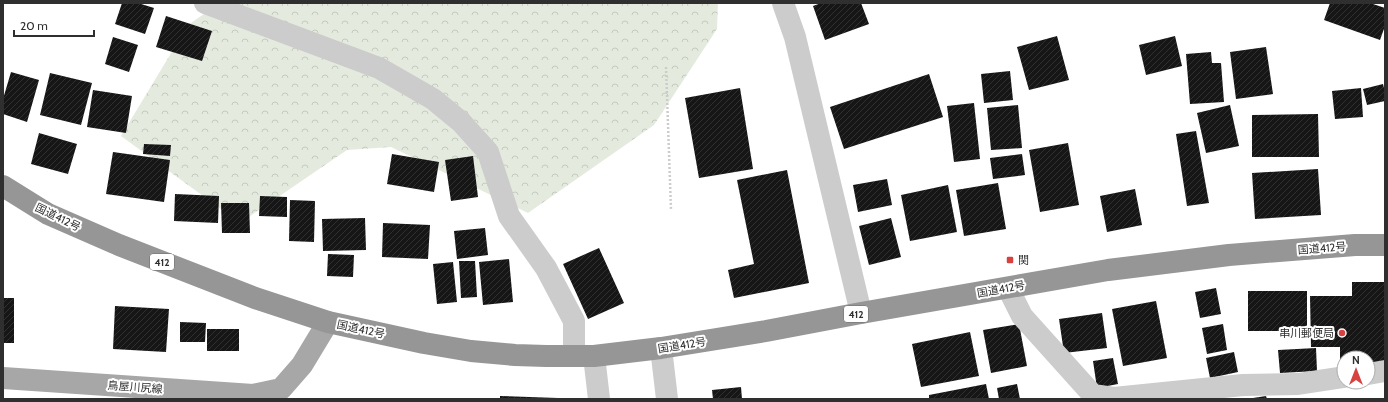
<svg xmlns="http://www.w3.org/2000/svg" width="1388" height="402" font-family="Cabin,'Noto Sans JP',sans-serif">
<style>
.forest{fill:url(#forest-crowns)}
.building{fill:url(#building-hatch)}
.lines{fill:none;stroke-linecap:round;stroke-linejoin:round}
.path{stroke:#ccc;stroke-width:2.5;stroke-dasharray:2 2;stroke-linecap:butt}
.minor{stroke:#ccc;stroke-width:22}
.major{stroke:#a7a7a7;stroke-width:22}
.highway{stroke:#969696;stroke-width:22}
.poi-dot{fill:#d74240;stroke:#fff;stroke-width:1.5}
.labels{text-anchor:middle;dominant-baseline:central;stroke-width:4;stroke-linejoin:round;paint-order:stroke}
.shield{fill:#fff;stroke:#6d6d6d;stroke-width:1}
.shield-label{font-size:10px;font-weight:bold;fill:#2f2f2f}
.street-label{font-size:11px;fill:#2f2f2f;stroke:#fff}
.poi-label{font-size:11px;fill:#2f2f2f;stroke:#fff;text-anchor:start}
</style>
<defs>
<pattern id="forest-crowns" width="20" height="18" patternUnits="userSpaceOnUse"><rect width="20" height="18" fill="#e4ebde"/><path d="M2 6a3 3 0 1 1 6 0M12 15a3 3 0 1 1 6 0" fill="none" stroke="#c4cabf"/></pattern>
<pattern id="building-hatch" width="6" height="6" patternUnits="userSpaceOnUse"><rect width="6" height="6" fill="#161616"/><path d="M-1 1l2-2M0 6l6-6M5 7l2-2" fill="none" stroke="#303030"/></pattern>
</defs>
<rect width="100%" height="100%" fill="#fff"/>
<!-- forest -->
<path class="forest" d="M220,3h498l-1,26 -63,96 -126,88 -137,-66 -44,3 -107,73 -119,-87 67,-111z"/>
<!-- building -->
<path class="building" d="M122,3h16l16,5 -9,26 -30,-10z
M821,3h40l8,21 -44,16 -12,-34z
M1330,3h40l15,5v18l-5,14 -56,-20z
M166,16l46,15 -10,30 -46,-14z
M1057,36l12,44 -40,10 -12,-43z
M1175,36l7,30 -36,9 -7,-30z
M113,37l25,8 -9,27 -24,-8z
M1266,47l7,47 -37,5 -6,-47z
M1211,52l1,11h9l3,39 -34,2 -4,-50z
M1010,71l3,29 -29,3 -3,-29z
M11,72l28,8 -12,42 -24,-8v-15z
M50,73l42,10 -11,42 -41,-10z
M929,74l14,43 -99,32 -14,-42z
M1383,84l2,8v9l-18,4 -4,-16z
M740,88l13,81 -54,9 -14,-80z
M1361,88l2,29 -28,2 -3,-28z
M93,90l39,6 -6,37 -39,-6z
M974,103l6,56 -26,3 -7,-56z
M1018,105l4,43 -31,2 -4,-42z
M1230,105l9,41 -33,7 -9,-40z
M1318,114l1,43h-67v-42z
M1196,131l13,72 -22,3 -11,-72z
M39,133l38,11 -9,30 -37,-10z
M1068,143l11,62 -39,7 -11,-62z
M144,144l27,1 -1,11 -27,-2z
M113,152l57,8 -6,42 -58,-8z
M392,154l47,8 -5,30 -47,-8z
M1022,154l3,21 -32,4 -3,-21z
M473,156l5,41 -27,4 -6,-41z
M1318,169l3,46 -66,4 -3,-46z
M787,170l22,113 -75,15 -6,-28 26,-6 -17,-84z
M887,179l5,26 -34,7 -5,-27z
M998,183l8,46 -42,7 -8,-46z
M948,185l9,47 -47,9 -9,-46z
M1135,189l7,36 -35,7 -7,-36z
M175,194l44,2 -1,27 -44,-2z
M260,196l27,1v20l-28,-1z
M290,200l25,1 -1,41 -25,-1z
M221,203h28l1,30h-28z
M365,218l1,32 -43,1 -1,-32z
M891,218l10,39 -32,8 -10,-39z
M383,223l47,2 -2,34 -46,-2z
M485,228l3,27 -31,4 -3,-28z
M599,248l25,55 -36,16 -25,-55z
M328,254l26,1 -1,22 -26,-1z
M509,259l4,43 -30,3 -4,-43z
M459,261h16l2,36 -16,1z
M453,262l4,40 -20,2 -4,-40z
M1352,282h33v81h-17v-5h-24v5h-4v-16h-29l-1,-51h42z
M1216,288l5,26 -21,4 -5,-26z
M1248,291h59v40h-59z
M3,298h11v45h-11z
M1156,301l11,57 -44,8 -11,-57z
M115,306l54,3 -3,43 -53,-3z
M1102,313l5,35 -43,5 -5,-34z
M180,322l26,1 -1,19h-25z
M1019,324l8,42 -36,7 -8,-43z
M1223,324l4,26 -20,4 -5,-26z
M207,329h32v22h-32z
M970,332l9,44 -58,11 -9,-43z
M1316,348l1,23 -37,2 -2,-23z
M1234,352l4,20 -28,6 -4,-20z
M1113,358l5,26 -21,4 -4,-27z
M986,384l3,15h-60v-4z
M1017,384l3,15h-21l-2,-11z
M741,387l1,12h-29l-1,-9z
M500,396l58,2v1h-58z
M1266,396l1,3h-14v-1z"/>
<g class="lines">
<!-- path -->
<path class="path" d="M666,67l5,143"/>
<!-- minor -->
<path class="minor" d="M205,3l174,65 54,31 28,23 27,30 21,64 37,52 28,53v35
M783,3l12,34 66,276
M1008,288l14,28 71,79 21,3 129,-13 55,-1 46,-7
M661,348l6,51
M594,356l5,43
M1368,374l17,-3"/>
<!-- major -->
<path class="major" d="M3,378l250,17 28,-6 21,-24 26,-43"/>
<!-- highway -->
<path class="highway" d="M3,186l45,28 71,31 136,53 73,24 96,21 47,8 44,4 31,1h48l67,-8 105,-17 95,-18 247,-43 121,-15 126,-10h30"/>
</g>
<!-- markers -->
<g class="poi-dot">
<rect x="1006" y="256" width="8" height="8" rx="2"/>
<circle cx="1342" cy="333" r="4"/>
</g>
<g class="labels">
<!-- shield labels -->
<g class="shield">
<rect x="150" y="254" width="24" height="16" rx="3"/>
<rect x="844" y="306" width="24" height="16" rx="3"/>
</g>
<g class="shield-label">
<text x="162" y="262">412</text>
<text x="856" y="314">412</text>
</g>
<!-- street labels -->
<g class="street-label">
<text transform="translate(58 217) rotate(26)">国道412号</text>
<text transform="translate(1322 248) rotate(-4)">国道412号</text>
<text transform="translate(1001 289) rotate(-10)">国道412号</text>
<text transform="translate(361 329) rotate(12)">国道412号</text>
<text transform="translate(682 345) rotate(-9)">国道412号</text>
<text transform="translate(135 387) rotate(4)">鳥屋川尻線</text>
</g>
<!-- poi labels -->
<g class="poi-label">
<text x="1018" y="260">関</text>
<text x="1334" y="333" text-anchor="end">串川郵便局</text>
</g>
</g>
<!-- border -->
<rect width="1388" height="402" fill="none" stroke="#2f2f2f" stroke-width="8"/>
<!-- north arrow -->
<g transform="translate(1356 370)"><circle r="19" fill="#ffffff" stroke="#acacac"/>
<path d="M0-3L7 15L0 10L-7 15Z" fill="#d74240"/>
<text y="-6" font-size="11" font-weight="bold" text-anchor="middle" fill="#2f2f2f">N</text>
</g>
<!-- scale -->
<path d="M14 30v6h80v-6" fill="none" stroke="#2f2f2f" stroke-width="2"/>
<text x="20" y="30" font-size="12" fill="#2f2f2f" stroke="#ffffff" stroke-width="3" paint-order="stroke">20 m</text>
</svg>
